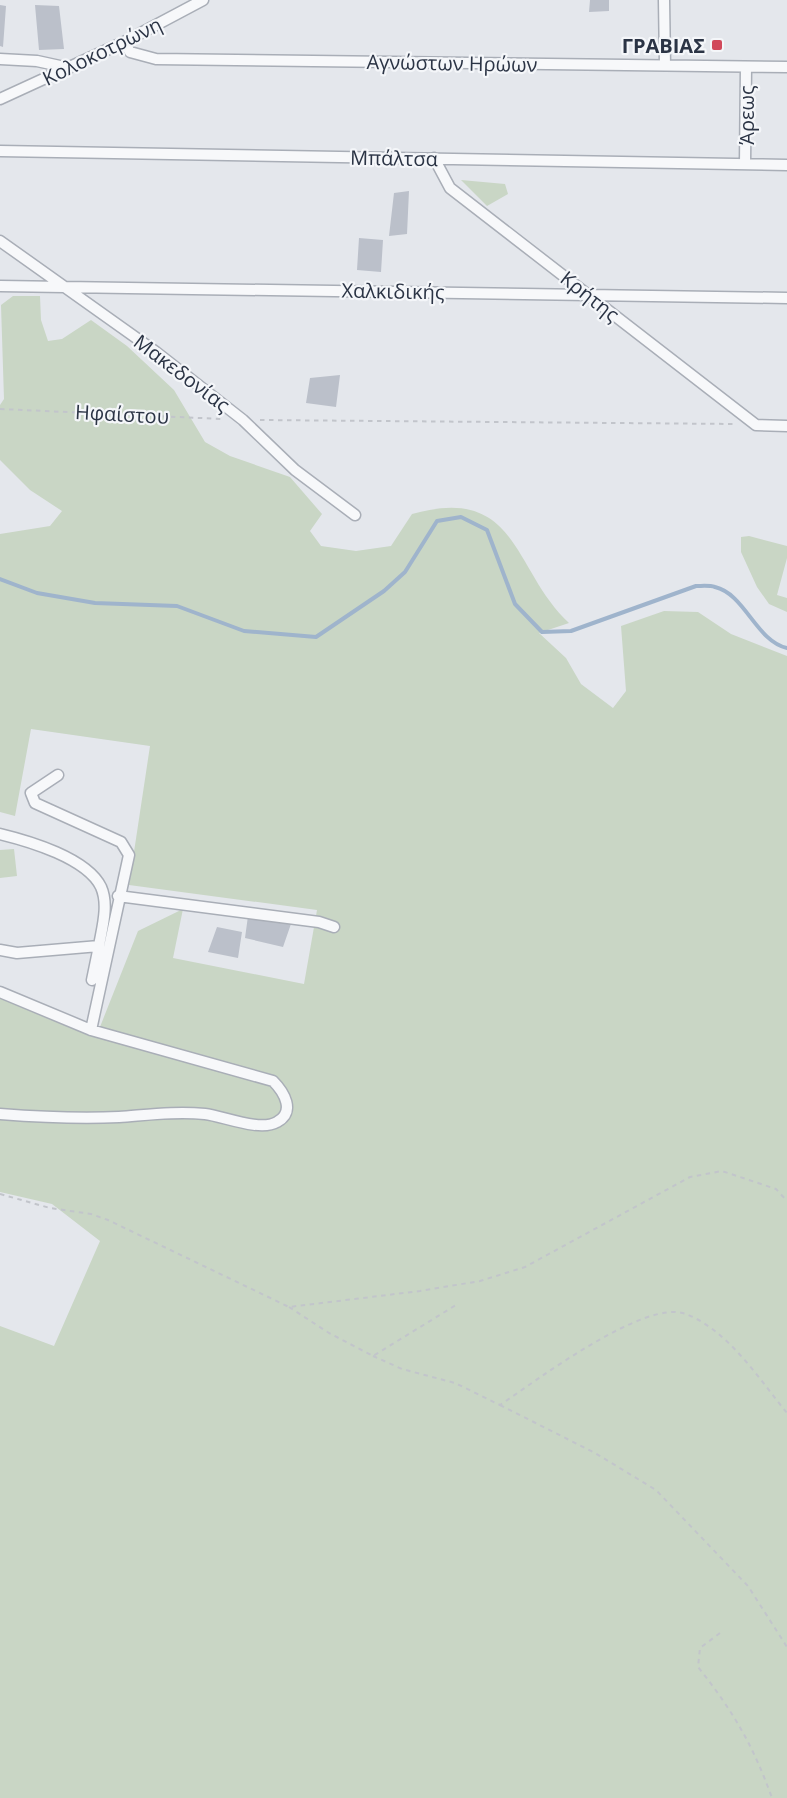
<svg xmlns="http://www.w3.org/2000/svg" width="787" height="1798" font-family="'Open Sans',sans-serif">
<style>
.green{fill:#c9d6c5}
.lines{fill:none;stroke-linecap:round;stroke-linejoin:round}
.stream{stroke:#9fb4cc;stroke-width:4}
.building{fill:#bbc0ca}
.street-casing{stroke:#a9aeb7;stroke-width:13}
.path{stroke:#c2c5cb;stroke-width:2;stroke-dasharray:4.5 4.5;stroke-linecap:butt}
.street{stroke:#f7f8fa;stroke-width:10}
.poi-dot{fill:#d1495b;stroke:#f4f6f9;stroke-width:2}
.labels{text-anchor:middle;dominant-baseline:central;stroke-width:4.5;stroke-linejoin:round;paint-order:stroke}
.poi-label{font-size:20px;font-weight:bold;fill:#2b3445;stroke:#f4f6f9;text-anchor:end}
.street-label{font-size:20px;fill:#2b3445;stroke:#f4f6f9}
</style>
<rect width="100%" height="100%" fill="#e4e7ec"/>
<!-- green -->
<path class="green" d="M461,180l44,4 3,10 -21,12z
M13,296h27l1,24 7,21 14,-2 29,-19 36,26 47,44 31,52 25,14 60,21 32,37 -12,17 11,15 35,5 35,-5 21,-32c107,-30 100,56 157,109l-30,10 27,25 15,26 32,24 13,-17 -5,-65 43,-15 34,1 33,22 56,22v1142h-787v-472l54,20 46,-105 -48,-37 -52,-12v-194l96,39 42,-106 45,-22 -10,49 131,26 13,-74 -188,-25 21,-139 -119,-17 -16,87 -15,-4v-278l50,-8 12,-15 -32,-21 -30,-30v-55l4,-6 -3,-94z
M749,536l38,10v12l-10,37 10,3v14l-18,-8 -12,-17 -16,-35v-15z
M14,849l3,27 -17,2v-28z"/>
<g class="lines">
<!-- stream -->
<path class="stream" d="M0,579l37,14 58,10 82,3 67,25 72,6 68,-46 21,-19 32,-51 24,-4 26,13 28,74 27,28 29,-1 125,-45c6,0 13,-1 19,1 30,7 41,54 72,61"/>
</g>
<!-- building -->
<path class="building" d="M590,0h19v11l-20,1z
M0,5l6,1 -3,41 -3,-1z
M35,5l24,1 5,43 -25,1z
M409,191l-2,43 -18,2 5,-43z
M359,238l24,2 -2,32 -24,-2z
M340,375l-4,32 -30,-4 4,-25z
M248,916l44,5 -9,26 -38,-9z
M217,927l25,5 -4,26 -30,-6z"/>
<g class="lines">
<defs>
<path id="street" d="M664,0l1,65
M124,42l6,10 26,7 631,8
M0,59l37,2 32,7
M0,99l124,-57 79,-42
M0,151l787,14
M434,158l16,30 306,237 31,1
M745,164l1,-97
M0,241l156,111 87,68 52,50 60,45
M0,286l787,12
M58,775l-27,18 4,10 86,39 8,13 -38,175
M0,834c29,7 87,24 101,53 8,18 1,41 -2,59l-82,7 -17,-3
M118,896l201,26 15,5
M92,980l7,-34
M0,992l91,38 182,51c11,11 23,31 4,41 -17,10 -54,-6 -72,-8 -29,-3 -58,1 -86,3 -40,2 -80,0 -119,-3"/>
</defs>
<!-- street casing -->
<use href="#street" class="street-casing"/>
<!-- path -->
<path class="path" d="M0,409l222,10
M260,420l475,4
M0,1194l50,14 41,6 17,6 181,87 131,-16 60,-10 45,-14 165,-90 32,-6 54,18 11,12
M289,1307l40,26 44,23 83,-51
M373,1356l29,13 53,14 45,22c36,-24 145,-107 186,-91 43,17 73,65 101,99
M500,1405l95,48 61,37 92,96 39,61
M720,1633l-20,15 -2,19c35,44 55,78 74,131"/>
<!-- street -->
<use href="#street" class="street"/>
</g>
<!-- markers -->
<rect class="poi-dot" x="711" y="39" width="12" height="12" rx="3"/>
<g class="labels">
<!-- poi labels -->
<g class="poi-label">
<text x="705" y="45">ΓΡΑΒΙΑΣ</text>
</g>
<!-- street labels -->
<g class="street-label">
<text transform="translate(102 51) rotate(-26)">Κολοκοτρώνη</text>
<text transform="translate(452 63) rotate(1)">Αγνώστων Ηρώων</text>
<text transform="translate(746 115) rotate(-90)">Άρεως</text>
<text transform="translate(394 158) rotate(1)">Μπάλτσα</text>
<text transform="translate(393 291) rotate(1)">Χαλκιδικής</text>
<text transform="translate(590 296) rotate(38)">Κρήτης</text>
<text transform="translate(182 373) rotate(37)">Μακεδονίας</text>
<text transform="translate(122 414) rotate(3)">Ηφαίστου</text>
</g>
</g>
</svg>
